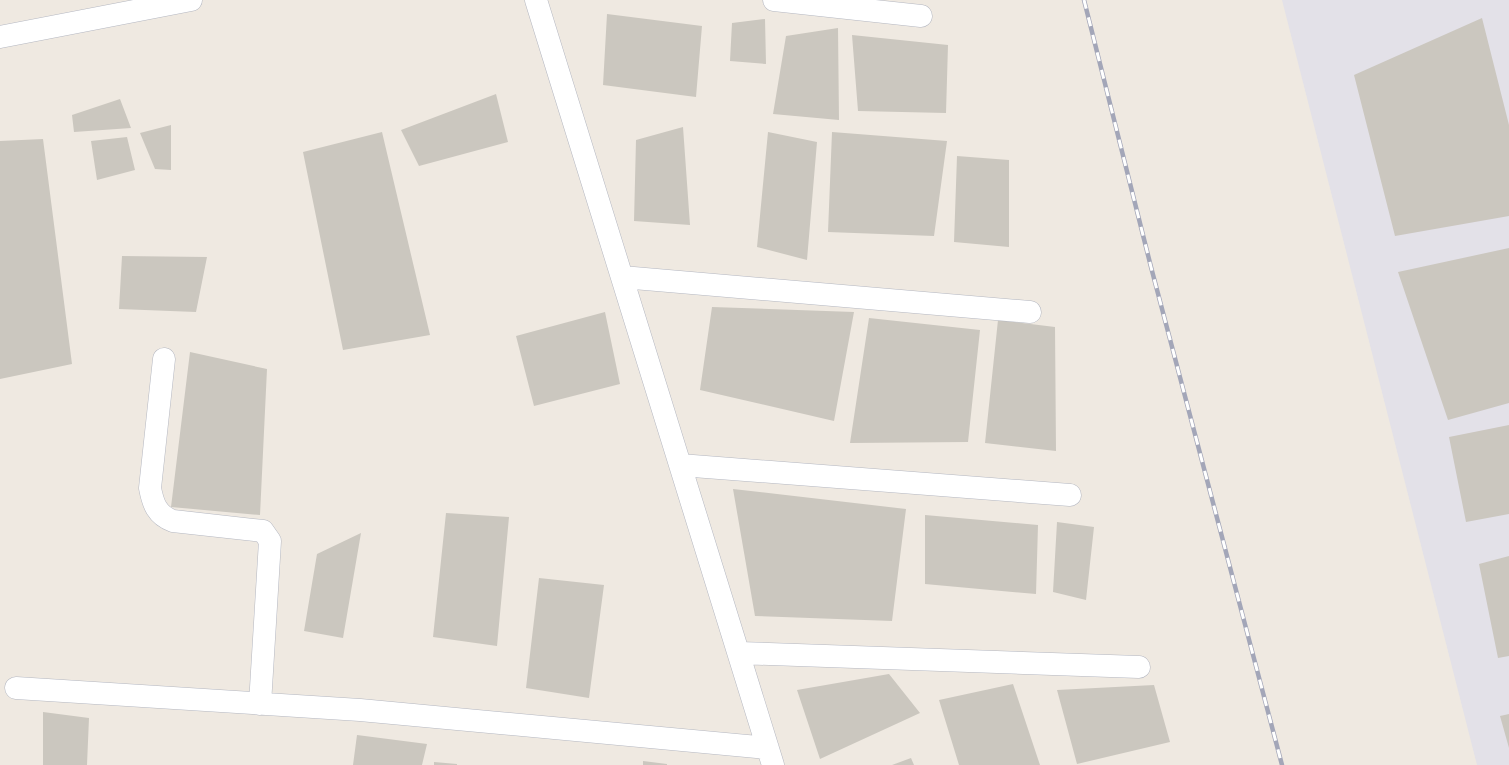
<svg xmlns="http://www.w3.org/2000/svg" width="1509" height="765" font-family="Overpass,sans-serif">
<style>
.industrial{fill:#e3e1e8}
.building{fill:#cbc7bf}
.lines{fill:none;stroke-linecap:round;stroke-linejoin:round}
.minor-casing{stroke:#b4b7c1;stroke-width:23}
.minor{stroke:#fff;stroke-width:22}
.rail-casing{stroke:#a3a6b8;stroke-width:4.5}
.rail{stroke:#fff;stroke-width:3;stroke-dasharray:9;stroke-linecap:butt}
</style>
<rect width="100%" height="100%" fill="#efe9e1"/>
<!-- industrial -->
<path class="industrial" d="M1282,0h227v765h-32z"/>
<!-- building -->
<path class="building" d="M607,14l95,12 -6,71 -93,-12z
M1482,18l27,107v91l-114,20 -41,-161z
M765,19l1,45 -36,-3 2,-38z
M838,28l1,92 -66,-6 13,-78z
M852,35l96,10 -2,68 -88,-2z
M496,94l12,48 -89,24 -18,-36z
M120,99l11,29 -57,4 -2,-17z
M171,125v45l-16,-1 -15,-36z
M683,127l7,98 -56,-4 2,-81z
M382,132l48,203 -87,15 -40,-198z
M768,132l49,10 -10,118 -50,-13z
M832,132l115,9 -13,95 -106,-4z
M127,137l8,33 -38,10 -6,-39z
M43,139l29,225 -72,15v-238z
M957,156l52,4v87l-55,-5z
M1509,248v155l-61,17 -50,-148z
M122,256l85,1 -11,55 -77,-3z
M712,307l142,5 -20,109 -134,-31z
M605,312l15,72 -86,22 -18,-70z
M869,318l111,12 -12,112 -118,1z
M998,320l57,7 1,124 -71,-8z
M190,352l77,17 -7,146 -89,-8z
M1509,425v89l-43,8 -17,-85z
M733,489l173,20 -14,112 -137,-5z
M446,513l63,4 -12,129 -64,-9z
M925,515l113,10 -2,69 -111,-10z
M1057,522l37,5 -8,73 -33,-8z
M361,533l-18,105 -39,-7 13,-77z
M1509,556v100l-11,2 -19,-94z
M539,578l65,7 -15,113 -63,-10z
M889,674l31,39 -100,46 -23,-69z
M1013,684l27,81h-81l-20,-65z
M1154,685l16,57 -93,22 -20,-74z
M43,712l46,6 -2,47h-44z
M1509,714v34l-9,-32z
M357,735l70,9 -5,21h-69z
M911,758l3,7h-22z
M643,761l24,3v1h-24z
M434,762l23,2v1h-23z"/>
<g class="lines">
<defs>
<path id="minor" d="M536,0l237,765
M774,0l147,16
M0,37l191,-37
M622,277l408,35
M164,359l-14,129c3,16 7,27 23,33l90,10 7,10 -10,163
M680,465l390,30
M739,653l400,14
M16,688l344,22 408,38"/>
</defs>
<!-- minor casing -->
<use href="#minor" class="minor-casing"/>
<!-- minor -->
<use href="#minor" class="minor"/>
<defs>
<path id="rail" d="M1084,0l67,267 131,498"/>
</defs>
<!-- rail casing -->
<use href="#rail" class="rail-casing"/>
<!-- rail -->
<use href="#rail" class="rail"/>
</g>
</svg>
